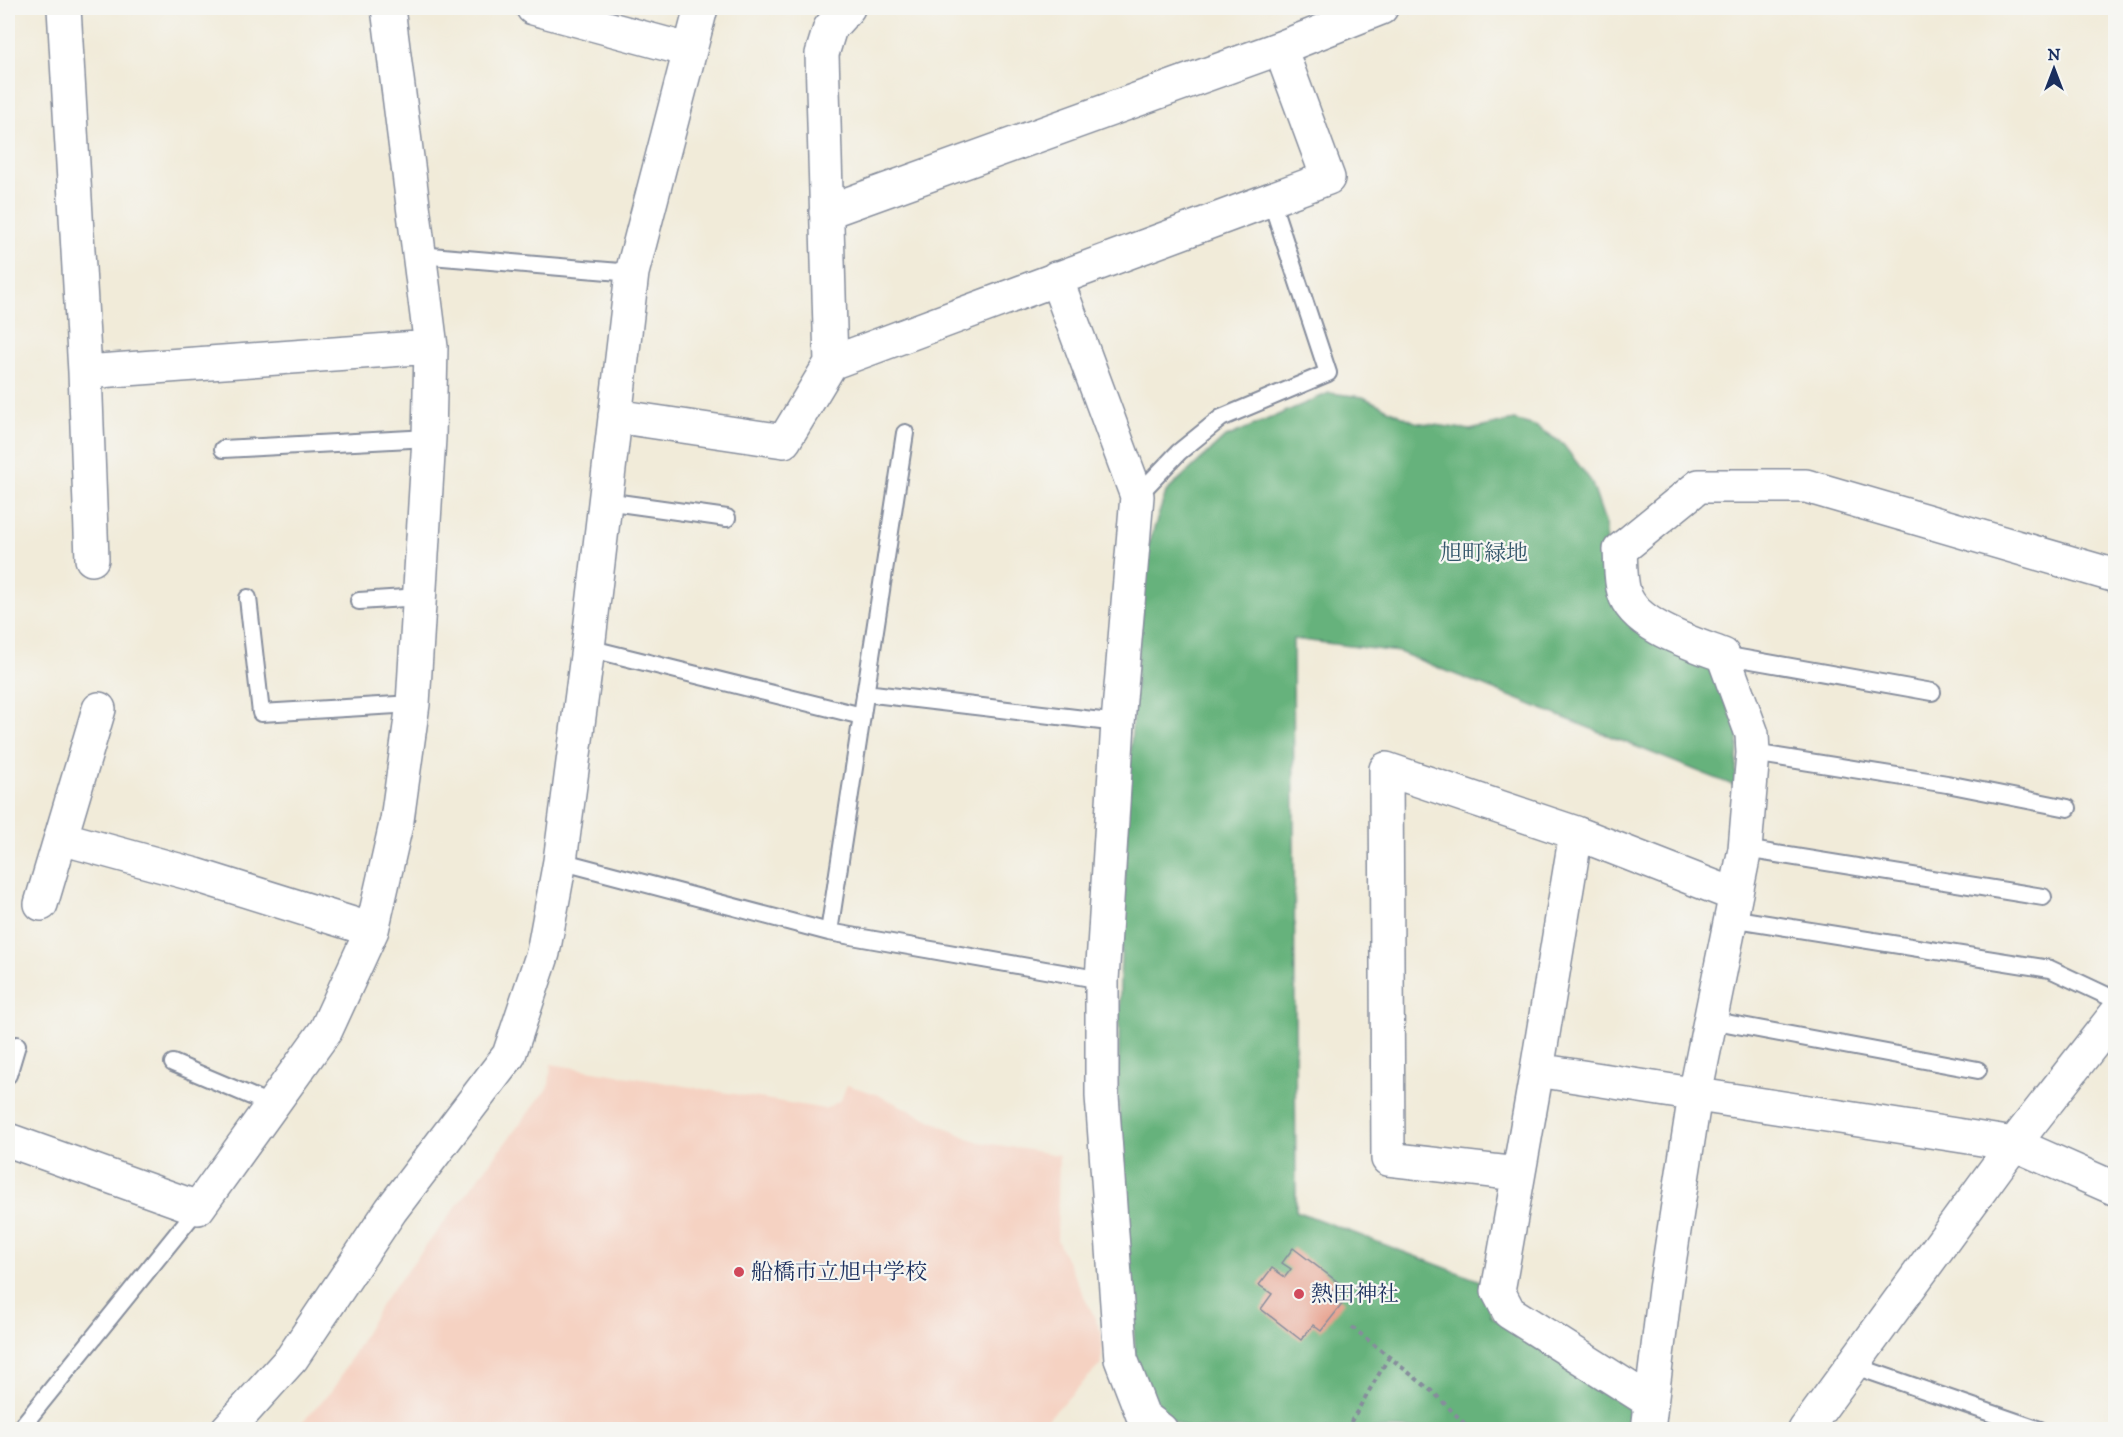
<svg xmlns="http://www.w3.org/2000/svg" width="2123" height="1437" font-family="'IM FELL DW Pica','Noto Serif JP',serif">
<style>
.built{fill:#f5d2c2}
.forest{fill:#66b27b;stroke:#40706c;stroke-width:1.5}
.building{fill:#e69c88}
.lines{fill:none;stroke-linecap:round;stroke-linejoin:round}
.service-casing{stroke:#868d9c;stroke-width:20}
.minor-casing{stroke:#868d9c;stroke-width:36}
.path{stroke:#868d9c;stroke-width:4;stroke-dasharray:4.5 4.5;stroke-linecap:butt}
.service{stroke:#fff;stroke-width:16}
.minor{stroke:#fff;stroke-width:33}
.poi-dot{fill:#d1495b;stroke:#f6f6f2;stroke-width:2}
.labels{text-anchor:middle;dominant-baseline:central;stroke-width:4.5;stroke-linejoin:round;paint-order:stroke}
.park-label{font-size:22px;fill:#34576b;stroke:#f6f6f2}
.poi-label{font-size:22px;fill:#1b2f5e;stroke:#f6f6f2;text-anchor:start}
</style>
<rect width="100%" height="100%" fill="#f6f6f2"/>
<filter id="ink" filterUnits="userSpaceOnUse"><feTurbulence type="fractalNoise" baseFrequency=".0167" numOctaves="2"/><feDisplacementMap in="SourceGraphic" scale="12" xChannelSelector="R" yChannelSelector="G"/><feConvolveMatrix kernelMatrix="1 2 1 2 8 2 1 2 1" color-interpolation-filters="sRGB"/></filter>
<filter id="wash" filterUnits="userSpaceOnUse"><feTurbulence type="fractalNoise" baseFrequency=".008" numOctaves="4" result="noise"/><feDisplacementMap in="SourceGraphic" scale="24" xChannelSelector="R" yChannelSelector="G"/><feGaussianBlur stdDeviation="1.35" result="paint"/><feColorMatrix in="noise" values="0 0 0 0 0 0 0 0 0 0 0 0 0 0 0 0 0 1.4 0 .05"/><feComposite in="paint" operator="in"/></filter>
<g filter="url(#wash)">
<rect width="100%" height="100%" fill="#f1ebd9"/>
<!-- built -->
<path class="built" d="M551,1064l274,45 16,-9 6,-15 29,9 98,47 85,14 -2,85 45,93v30l-64,66h-742l38,-41 48,-85 167,-217z"/>
<!-- forest -->
<path class="forest" d="M1329,393l34,4 52,25 55,8 44,-10 21,6 27,17 29,38 14,41 5,49 97,87 32,76 -4,52 -336,-134 -106,-13 3,572 187,71 8,34 149,94 -2,19h-448l-21,-10 -16,-13 -17,-42 -18,-269 2,-116 12,-254 15,-175 19,-58 58,-54z"/>
<g id="blocks">
<!-- building -->
<path class="building" d="M1293,1248l46,35 -8,10 13,9 -23,29 -8,-6 -12,15 -40,-31 11,-15 -13,-9 13,-17 13,9 6,-8 -9,-6z"/>
</g>
</g>
<g filter="url(#ink)">
<use href="#blocks" fill-opacity="0" stroke="#868d9c" stroke-width="1.5"/>
<g class="lines">
<defs>
<path id="service" d="M419,255l213,18
M223,449l206,-11
M1137,496l42,-44 42,-34 107,-45 -57,-173
M605,501l122,17
M248,598l13,115 152,-9
M359,601l61,-4
M588,648l274,68
M1723,655l209,37
M865,693l253,30
M1753,753l194,31 121,24
M1745,849l298,48
M560,861l269,71 273,48
M1730,918l320,51 66,31
M829,932l76,-499
M1710,1020l268,50
M173,1063l99,42
M8,1075l9,-30
M1852,1365l188,65
M19,1430l179,-222"/>
<path id="minor" d="M64,8l21,364 7,187
M533,8l155,42
M826,212l454,-164 101,-40
M1056,278l81,218 -19,227 -16,257v116l19,263 22,57 18,14
M831,363l497,-185 -48,-130
M85,372l346,-25
M615,416l169,25 47,-78 -9,-309 8,-26 18,-20
M1576,833l159,62
M61,838l135,37 176,55
M41,904l58,-195
M1537,1070l-39,221 11,21 142,90
M8,1140l190,68 128,-178 46,-100 25,-110 16,-116 16,-266 2,-91 -43,-339
M1518,1174l-130,-15 -2,-390 190,64 -39,237 477,74 102,45
M227,1430l65,-72 99,-148 118,-155 34,-102 17,-92 28,-213 44,-375 69,-265
M1648,1430l17,-141 30,-194 50,-246 8,-96 -1,-19 -29,-79c-29,-11 -90,-29 -99,-63 -4,-13 -3,-29 -4,-42l79,-64h107l310,90
M1805,1430l209,-286 102,-130"/>
</defs>
<!-- service casing -->
<use href="#service" class="service-casing"/>
<!-- minor casing -->
<use href="#minor" class="minor-casing"/>
<!-- path -->
<path class="path" d="M1352,1327l82,66 37,37
M1346,1430l43,-73"/>
<!-- service -->
<use href="#service" class="service"/>
<!-- minor -->
<use href="#minor" class="minor"/>
</g>
</g>
<!-- markers -->
<g class="poi-dot">
<circle cx="739" cy="1272" r="6"/>
<circle cx="1299" cy="1294" r="6"/>
</g>
<g class="labels">
<!-- park labels -->
<g class="park-label">
<text x="1484" y="553">旭町緑地</text>
</g>
<!-- poi labels -->
<g class="poi-label">
<text x="751" y="1272">船橋市立旭中学校</text>
<text x="1311" y="1294">熱田神社</text>
</g>
</g>
<!-- margin -->
<rect width="2123" height="1437" fill="none" stroke="#f6f6f2" stroke-width="30"/>
<!-- north arrow -->
<g transform="translate(2054 69)" stroke="#f6f6f2" stroke-width="4.5" paint-order="stroke">
<path d="M0-4.5L10 22L0 15L-10 22Z" fill="#1b2f5e"/>
<text y="-9" font-size="16" font-weight="bold" text-anchor="middle" fill="#1b2f5e">N</text>
</g>
</svg>
